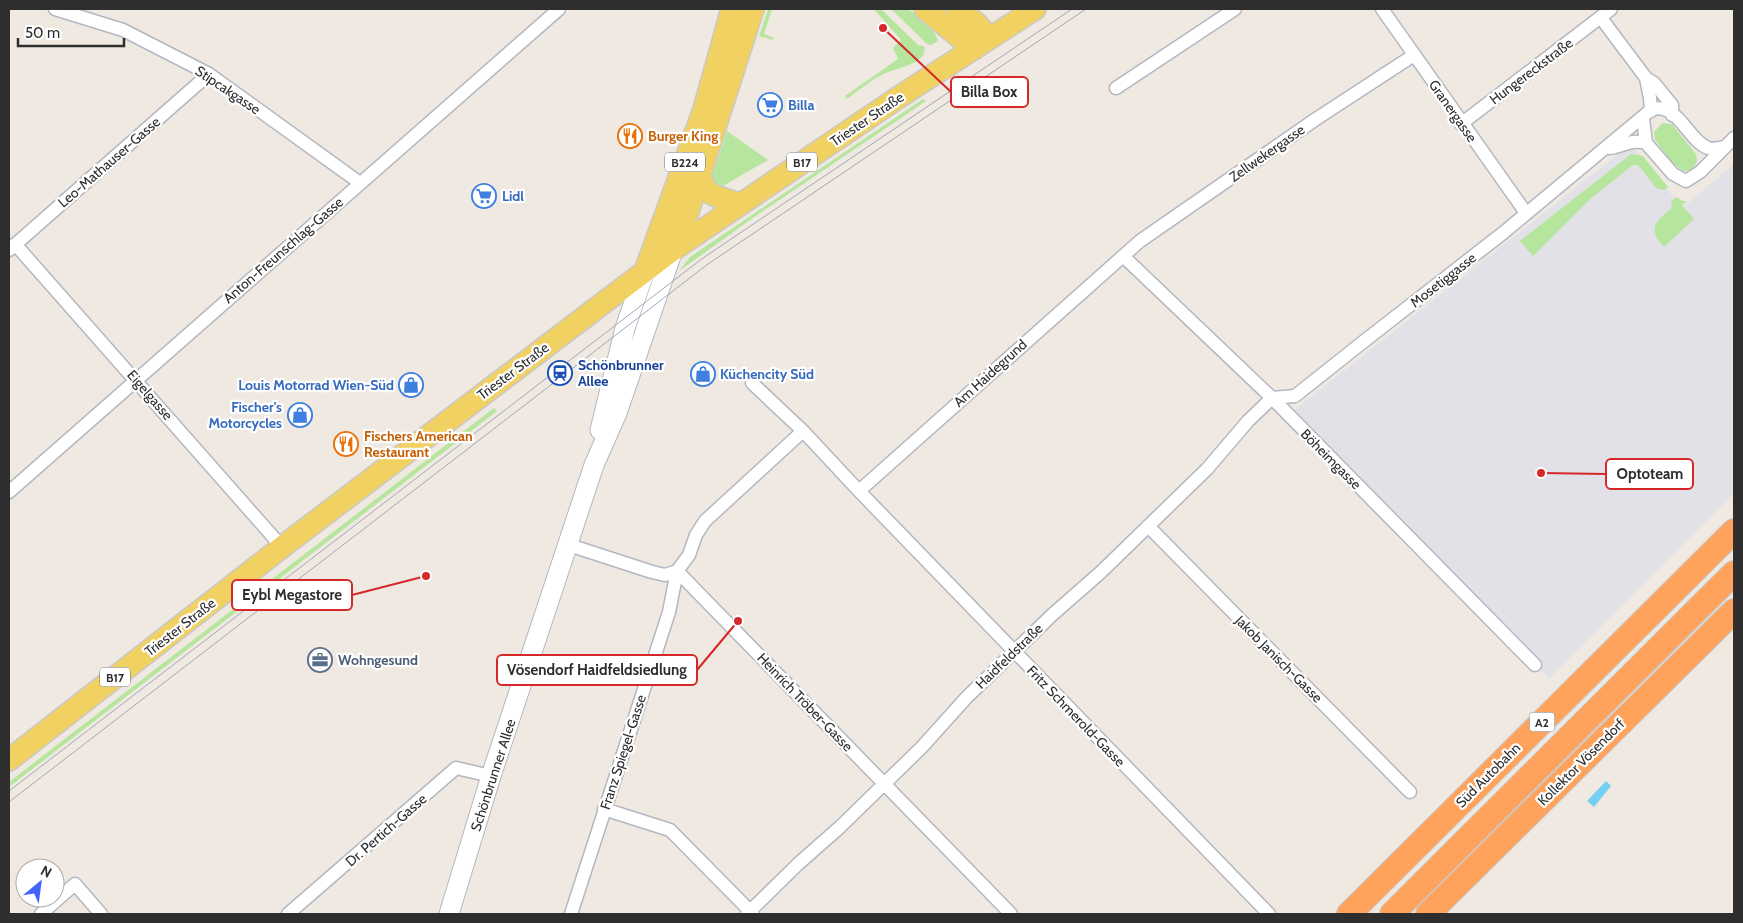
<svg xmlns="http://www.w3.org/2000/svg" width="1743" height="923" font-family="Cabin,sans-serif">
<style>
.industrial{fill:#e3e1e8}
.green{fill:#b6e59e}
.water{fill:#75cff0}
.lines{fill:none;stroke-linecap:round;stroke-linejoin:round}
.street-casing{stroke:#b4b7c1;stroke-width:15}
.secondary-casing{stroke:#b4b7c1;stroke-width:21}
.primary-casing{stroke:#c9c9c9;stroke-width:24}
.highway-casing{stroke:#c9c9c9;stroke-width:26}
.street{stroke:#fff;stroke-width:12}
.secondary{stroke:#fff;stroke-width:19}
.primary{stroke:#f2d163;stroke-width:21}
.highway{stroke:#ffa35c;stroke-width:24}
.tram{stroke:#a3a6b8;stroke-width:1}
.labels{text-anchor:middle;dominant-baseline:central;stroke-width:4.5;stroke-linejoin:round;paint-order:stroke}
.shield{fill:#fff;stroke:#6d6d6d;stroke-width:1}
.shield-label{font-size:12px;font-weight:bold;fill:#2e2e2e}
.street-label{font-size:14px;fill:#2e2e2e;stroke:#fff}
.shop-label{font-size:14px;font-weight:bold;fill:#366cbe;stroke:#fff;text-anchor:start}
.food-label{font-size:14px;font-weight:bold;fill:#c56008;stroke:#fff;text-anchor:start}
.transit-label{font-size:14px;font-weight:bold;fill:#164399;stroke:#fff;text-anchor:start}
.service-label{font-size:14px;font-weight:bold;fill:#4e5e75;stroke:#fff;text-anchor:start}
.leader{fill:none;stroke:#d62828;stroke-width:2}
.callout-dot{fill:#d62828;stroke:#fff;stroke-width:2}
.callout{fill:#fff;stroke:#d62828;stroke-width:2}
.callout-label{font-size:15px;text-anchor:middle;font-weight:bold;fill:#2e2e2e}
</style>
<rect width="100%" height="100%" fill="#efe9e1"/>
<!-- industrial -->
<path class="industrial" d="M1631,144l51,64 52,-44v329l-185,186 -261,-264z"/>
<!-- green -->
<path class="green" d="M768,9h4l-8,25 10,4 -1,2 -14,-4z
M874,9h7l37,36 6,1c5,18 -28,22 -38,27 -14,6 -27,17 -39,26l-2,-3 53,-37 -5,-11 8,-8z
M891,9c5,0 12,-2 16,0 10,4 29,22 31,32l-7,4 -4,-1z
M923,99l3,2 -169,114 -78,56 11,-14z
M1662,123l10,1 23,29c4,7 2,12 -5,17l-7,1 -11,-9 -17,-22 -1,-8z
M727,131l41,29 -47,27 -10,-7z
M1631,154l12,2 25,31 -4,3 -8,-2 -18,-23h-5l-45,36 -55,55 -13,-15z
M1676,197l7,4h4l-5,4 12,14 -30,28c-17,-19 -9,-25 8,-39l-1,-6z
M494,408l3,3 -488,376v-5z"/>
<!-- water -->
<path class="water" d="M1606,781l5,5 -17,21 -7,-6z"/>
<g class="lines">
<defs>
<path id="street" d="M55,9l68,21 86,44 151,109
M1382,9l144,204
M1601,18l45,60 4,20 1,13
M1646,78l8,5 18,22v10
M1116,88l119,-79
M1643,119l3,24 27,31 13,7 14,-9 34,-34
M1461,124l150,-115
M1610,148c15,-2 19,-9 36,-5
M15,244l267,303
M9,250l200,-176
M1123,256l149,142 263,267
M752,383l51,48 56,60 410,423
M859,491l281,-250 176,-122 98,-64
M9,492l550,-483
M1148,526l262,266
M569,545l83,27 13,3 12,-4
M677,571l334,343
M604,809l66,21 83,84
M41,914l34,-30 26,30
M288,914l168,-146 35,8
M571,914l98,-302 8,-41 12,-16 7,-20 9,-14 98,-90
M747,914l51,-50 42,-37 82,-80 45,-50 85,-82 49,-43 106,-103 41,-48 24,-23 23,-2 68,-54 140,-109 149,-124c26,-7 36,32 56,39 5,2 11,0 16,-1"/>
<path id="secondary" d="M600,430l25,-102 20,-57
M449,914l42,-138 103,-311 23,-52 56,-163"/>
<path id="primary" d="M925,9l49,40
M957,9l19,14 14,15
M700,175c1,4 3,9 5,13 6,9 24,12 35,16
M673,250l15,-38 65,-203
M645,271l59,-162 28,-100
M9,760l273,-213 391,-297 226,-153 136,-88"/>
<path id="highway" d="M1349,914l385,-383
M1392,914l342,-341
M1428,914l306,-303"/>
</defs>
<!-- street casing -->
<use href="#street" class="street-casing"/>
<!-- secondary casing -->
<use href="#secondary" class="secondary-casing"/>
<!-- primary casing -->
<use href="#primary" class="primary-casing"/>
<!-- highway casing -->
<use href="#highway" class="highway-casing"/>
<!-- street -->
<use href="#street" class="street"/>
<!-- secondary -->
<use href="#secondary" class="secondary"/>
<!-- primary -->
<use href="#primary" class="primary"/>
<!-- highway -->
<use href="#highway" class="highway"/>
<!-- tram -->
<path class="tram" d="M9,791l694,-533 369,-249
M9,802l699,-538 378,-255"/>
</g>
<!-- icons -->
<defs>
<symbol id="supermarket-ring" viewBox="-11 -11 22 22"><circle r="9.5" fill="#fff" stroke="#3f7fe0" stroke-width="1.5"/><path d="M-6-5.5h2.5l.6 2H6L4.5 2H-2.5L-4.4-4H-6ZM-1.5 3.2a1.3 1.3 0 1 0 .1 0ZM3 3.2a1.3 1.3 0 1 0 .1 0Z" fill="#3f7fe0"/></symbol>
<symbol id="restaurant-ring" viewBox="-11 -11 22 22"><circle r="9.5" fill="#fff" stroke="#e8710a" stroke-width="1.5"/><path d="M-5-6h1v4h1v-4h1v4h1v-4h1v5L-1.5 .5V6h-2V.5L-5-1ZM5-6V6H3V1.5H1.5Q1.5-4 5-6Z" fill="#e8710a"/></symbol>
<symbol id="station-ring" viewBox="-11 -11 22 22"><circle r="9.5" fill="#fff" stroke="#1a4fb4" stroke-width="1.5"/><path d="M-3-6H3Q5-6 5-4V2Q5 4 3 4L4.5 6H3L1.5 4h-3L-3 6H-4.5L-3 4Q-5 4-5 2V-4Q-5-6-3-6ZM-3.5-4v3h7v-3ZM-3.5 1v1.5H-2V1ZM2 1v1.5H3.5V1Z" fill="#1a4fb4"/></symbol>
<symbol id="shop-ring" viewBox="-11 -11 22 22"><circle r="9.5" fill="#fff" stroke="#3f7fe0" stroke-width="1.5"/><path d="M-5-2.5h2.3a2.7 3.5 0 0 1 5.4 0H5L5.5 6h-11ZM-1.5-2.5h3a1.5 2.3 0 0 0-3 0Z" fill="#3f7fe0"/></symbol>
<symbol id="office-ring" viewBox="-11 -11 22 22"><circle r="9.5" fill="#fff" stroke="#5c6f8a" stroke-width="1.5"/><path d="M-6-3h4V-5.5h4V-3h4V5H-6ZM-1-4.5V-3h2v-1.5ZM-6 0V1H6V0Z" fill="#5c6f8a"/></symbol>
</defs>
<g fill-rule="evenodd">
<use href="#supermarket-ring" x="756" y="91" width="28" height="28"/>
<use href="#restaurant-ring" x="616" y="122" width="28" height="28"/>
<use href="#supermarket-ring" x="470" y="182" width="28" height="28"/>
<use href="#station-ring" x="546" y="359" width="28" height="28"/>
<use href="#shop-ring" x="689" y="360" width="28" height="28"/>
<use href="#shop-ring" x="397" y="371" width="28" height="28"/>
<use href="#shop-ring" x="286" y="401" width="28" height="28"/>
<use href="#restaurant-ring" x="332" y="430" width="28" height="28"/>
<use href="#office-ring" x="306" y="646" width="28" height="28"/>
</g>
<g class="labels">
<!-- shield labels -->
<g class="shield">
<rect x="665" y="152.5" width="40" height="19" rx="4"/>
<rect x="787" y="152.5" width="30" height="19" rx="4"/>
<rect x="100" y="667.5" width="30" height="19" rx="4"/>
<rect x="1529.5" y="712.5" width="25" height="19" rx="4"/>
</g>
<g class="shield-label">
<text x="685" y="162">B224</text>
<text x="802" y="162">B17</text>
<text x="115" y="677">B17</text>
<text x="1542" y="722">A2</text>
</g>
<!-- street labels -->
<g class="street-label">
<text transform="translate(1531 71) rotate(-37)">Hungereckstraße</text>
<text transform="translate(228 90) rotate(34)">Stipcakgasse</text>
<text transform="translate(1453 111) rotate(55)">Granergasse</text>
<text transform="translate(867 119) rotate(-34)">Triester Straße</text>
<text transform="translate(1267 153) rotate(-35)">Zellwekergasse</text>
<text transform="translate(109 162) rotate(-41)">Leo-Mathauser-Gasse</text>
<text transform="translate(283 250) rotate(-41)">Anton-Freunschlag-Gasse</text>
<text transform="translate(1443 280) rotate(-38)">Mosetiggasse</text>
<text transform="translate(513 371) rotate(-37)">Triester Straße</text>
<text transform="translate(990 373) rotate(-42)">Am Haidegrund</text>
<text transform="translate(150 395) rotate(49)">Eigelgasse</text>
<text transform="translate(1331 459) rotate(45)">Böheimgasse</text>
<text transform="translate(180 627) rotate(-38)">Triester Straße</text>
<text transform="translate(1009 656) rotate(-44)">Haidfeldstraße</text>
<text transform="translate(1279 659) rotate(45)">Jakob Janisch-Gasse</text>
<text transform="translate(805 702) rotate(46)">Heinrich Tröber-Gasse</text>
<text transform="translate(1076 716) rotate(46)">Fritz Schmerold-Gasse</text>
<text transform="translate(623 752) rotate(-72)">Franz Spiegel-Gasse</text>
<text transform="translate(1581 762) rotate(-45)">Kollektor Vösendorf</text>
<text transform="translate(493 775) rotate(-72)">Schönbrunner Allee</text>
<text transform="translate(1488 775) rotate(-45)">Süd Autobahn</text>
<text transform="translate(386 830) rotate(-41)">Dr. Pertich-Gasse</text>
</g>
<!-- shop labels -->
<g class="shop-label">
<text x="788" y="105">Billa</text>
<text x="502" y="196">Lidl</text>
<text x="720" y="374">Küchencity Süd</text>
<text x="394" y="385" text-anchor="end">Louis Motorrad Wien-Süd</text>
<text x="282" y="407" text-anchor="end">Fischer's<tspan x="282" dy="16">Motorcycles</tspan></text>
</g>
<!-- food labels -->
<g class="food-label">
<text x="648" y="136">Burger King</text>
<text x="364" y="436">Fischers American<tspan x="364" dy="16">Restaurant</tspan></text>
</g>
<!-- transit labels -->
<g class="transit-label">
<text x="578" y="365">Schönbrunner<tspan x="578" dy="16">Allee</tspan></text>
</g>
<!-- service labels -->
<g class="service-label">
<text x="338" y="660">Wohngesund</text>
</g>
</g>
<!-- callouts -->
<path class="leader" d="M883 28L951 92M1541 473L1606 474M426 576L352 595M738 621L697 670"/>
<g class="callout-dot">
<circle cx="883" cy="28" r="5"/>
<circle cx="1541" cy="473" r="5"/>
<circle cx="426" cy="576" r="5"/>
<circle cx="738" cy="621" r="5"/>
</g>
<g class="callout">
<rect x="951" y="77" width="77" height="30" rx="5"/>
<rect x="1606" y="459" width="87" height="30" rx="5"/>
<rect x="232" y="580" width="120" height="30" rx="5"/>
<rect x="497" y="655" width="200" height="30" rx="5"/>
</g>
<g class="callout-label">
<text x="989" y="97">Billa Box</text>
<text x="1650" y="479">Optoteam</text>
<text x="292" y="600">Eybl Megastore</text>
<text x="597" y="675">Vösendorf Haidfeldsiedlung</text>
</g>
<!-- border -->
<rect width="1743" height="923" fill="none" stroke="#2e2e2e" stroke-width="20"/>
<!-- north arrow -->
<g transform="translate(40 883) rotate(29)"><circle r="24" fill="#ffffff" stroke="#ababab"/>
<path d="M0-4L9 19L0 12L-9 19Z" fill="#4264fb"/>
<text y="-8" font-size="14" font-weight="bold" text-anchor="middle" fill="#2e2e2e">N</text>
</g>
<!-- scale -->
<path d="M18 38v8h106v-8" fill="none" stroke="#2e2e2e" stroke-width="2.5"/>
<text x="25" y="38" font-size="15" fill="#2e2e2e" stroke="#ffffff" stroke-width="4" paint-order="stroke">50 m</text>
</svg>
